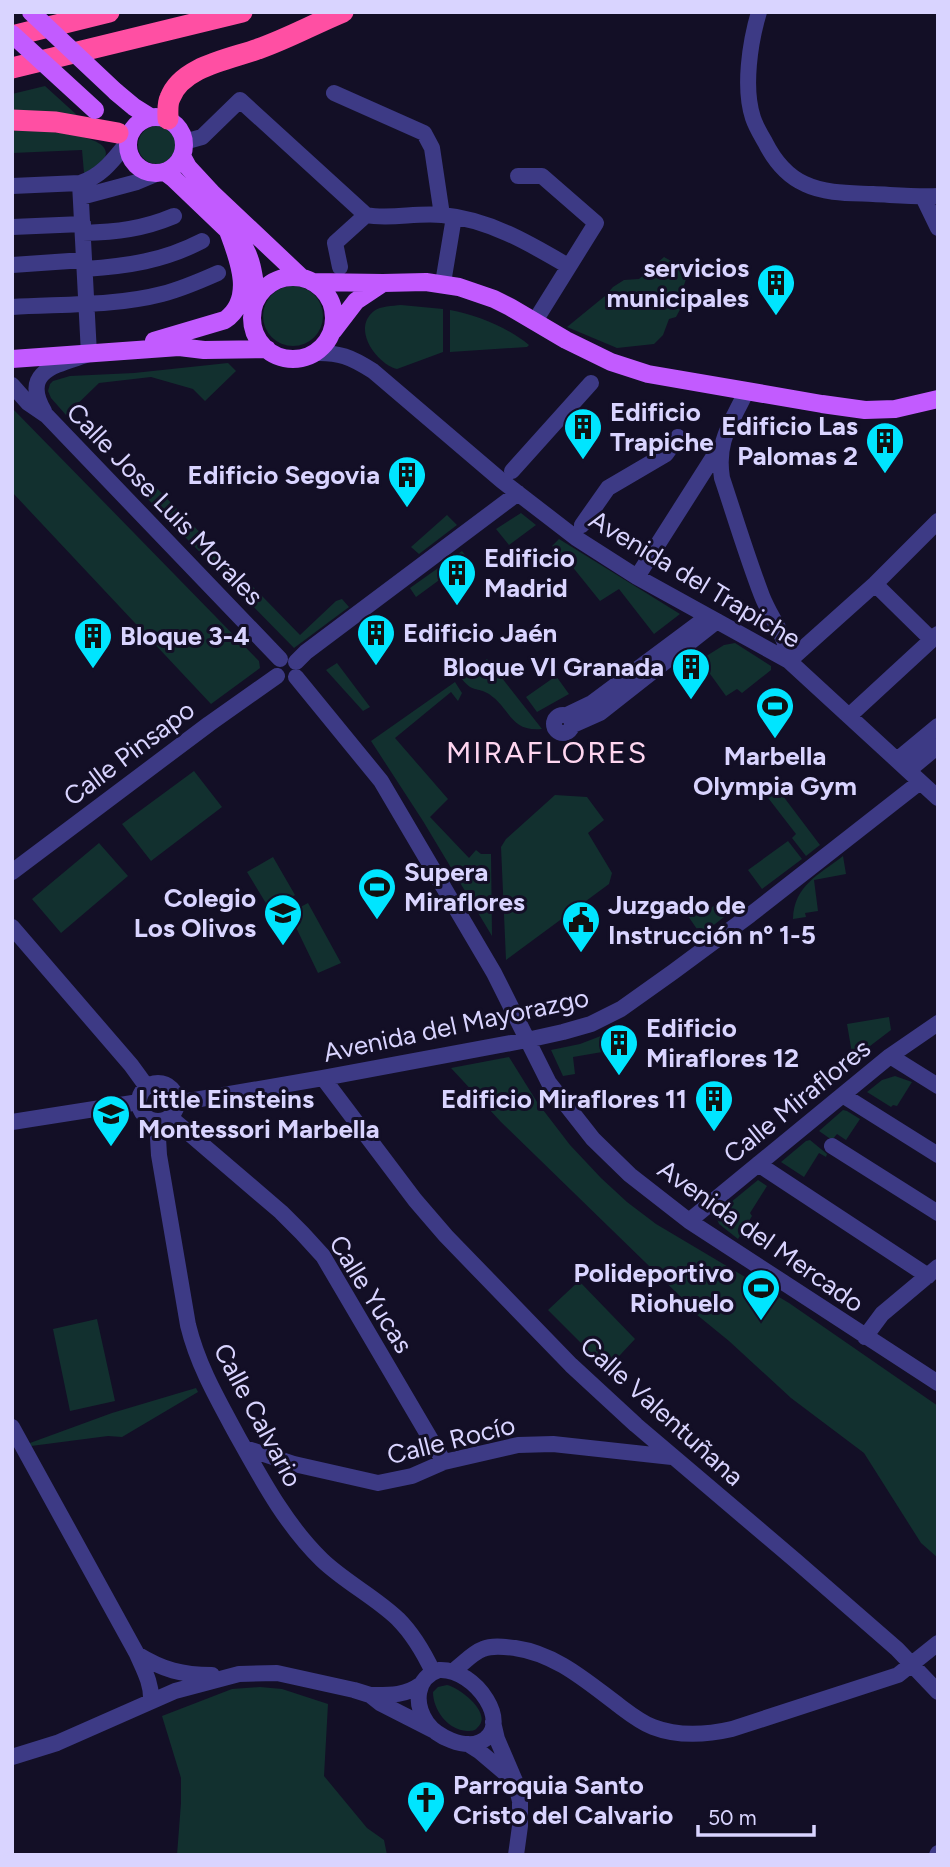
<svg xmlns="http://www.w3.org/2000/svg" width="950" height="1867" font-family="Figtree,sans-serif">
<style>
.green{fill:#12302f}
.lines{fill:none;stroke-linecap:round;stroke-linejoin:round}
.minor{stroke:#3d3a85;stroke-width:16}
.major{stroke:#c25bff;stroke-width:18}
.highway{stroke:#ff4fa3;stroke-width:21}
.major-bridge{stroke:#c25bff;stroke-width:18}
.labels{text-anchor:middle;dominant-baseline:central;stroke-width:6;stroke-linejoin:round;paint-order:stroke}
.poi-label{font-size:26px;font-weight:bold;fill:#d9d4ff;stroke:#130f26;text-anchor:start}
.street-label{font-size:26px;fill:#d9d4ff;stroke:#130f26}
.quarter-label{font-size:30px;letter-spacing:2px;fill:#ffd6f0;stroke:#130f26}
</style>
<rect width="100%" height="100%" fill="#130f26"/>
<!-- green -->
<path class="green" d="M45,86l33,30 -66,-4v-18z
M138 145a19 19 0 1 1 38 0a19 19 0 1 1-38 0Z
M12,130c15,0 104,2 93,27 -5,9 -13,12 -21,16l-2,-23 -70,3z
M664,257l18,10 4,12 -3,9 1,14 -8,15 -7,2 -6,16 -9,9 -37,4 -50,-21 38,-31 8,-9 11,-7 15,-1z
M263 316a30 30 0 1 1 60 0a30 30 0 1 1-60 0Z
M401,305l42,4v43l-46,17c-20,-5 -46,-40 -23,-58 7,-5 18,-5 27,-6z
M450,310c27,5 57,17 79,35l-2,2 -77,5z
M228,363l8,8 -31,30 -12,-12 -42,-12 -52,6 -33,32 -15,-17 -3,-7 2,-7 3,-3 17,-5 64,-3z
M12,408l247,253 1,7 -49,36 -199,-212z
M141,472l159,163 36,-34 6,-2 7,8 -55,41 -164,-167z
M521,513l15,12 -27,20 -13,-16z
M447,515l10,10 -38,29 -8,-7z
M559,539l121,75 -26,20 -35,-45 -19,12 -33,-41 -15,-14z
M462,551l6,8 -52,38 -6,-9z
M735,643l36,23v4l-29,23 -5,-4 -11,7 -26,-36 24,-15z
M487,659l55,70c-32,3 -31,-20 -53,-35 -13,-8 -15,0 -28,-16z
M337,663l33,44 -7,4 -37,-41z
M556,676l13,18 -32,18 -11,-15z
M455,682l7,11 -4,8 -7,-9 -56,46 53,61 -18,18 39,41 7,-8 5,4h10l1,82 -69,-115 -52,-80z
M194,771l28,36 -71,54 -29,-37z
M767,781l13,17 3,-2 37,49 -14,11 -14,-18 4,-4 -37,-48z
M555,795l32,2 17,23 -16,13 24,40 -3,11 -103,76 -5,-113 5,-8z
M788,841l14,18 -40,30 -14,-19z
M99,843l29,33 -67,57 -29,-34z
M843,856l3,18 -32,6 4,31 -13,2 1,4 -13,2c1,-34 26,-44 50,-63z
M273,857l22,38 -25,15 -23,-38z
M308,903l33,60 -23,10 -29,-60z
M715,905l9,12 -23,18 -13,-19 8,-5 2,2 7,-5 3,2z
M889,1017l2,13 -38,29 -6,-35z
M606,1034l2,17 -35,6 2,17 -12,2 -12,-26 29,-6z
M509,1057l28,45 33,43 31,33 26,24 29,22 133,79 149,103v152l-17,-15 -57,-90 -73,-55 -62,-57 -49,-40 2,-3 -181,-176 -50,-54z
M895,1076l17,6 -15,24 -4,-1 -2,2 -24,-15 15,-12z
M843,1110l4,1 13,8 -14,21 -9,-6 -5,6 -13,-9z
M810,1140l17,14 -1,3 -7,-4 -15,24 -23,-15 25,-21z
M758,1180l9,6 -17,27 2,3 -14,23 -19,-15 -2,-5 2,-7z
M579,1281l56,58 -28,30 -59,-59z
M97,1319l18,82 -45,10 -17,-82z
M196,1388l2,4 -76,45 -14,-1 -77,10 -1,-3 82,-30z
M447,1685c13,3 47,29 30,43 -2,3 -7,3 -10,3 -19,-1 -34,-21 -34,-39l5,-5z
M260,1687l22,2 46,15 -4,72 43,52 17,12 3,15h-210l4,-52v-25l-19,-62 70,-27z"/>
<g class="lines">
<!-- minor -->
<path class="minor" d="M759,12c-9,30 -16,76 -6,106 3,9 8,17 12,24 9,18 22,34 40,42 21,10 46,9 68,10 22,1 43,3 65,2
M334,93l90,40 8,15 10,67
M184,142l18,-5 38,-37 126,115c24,5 51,-3 76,0 46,4 87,28 126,51
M518,176h24l54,47 -61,98
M12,186l68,-3c22,-7 33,-23 47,-40
M81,197l56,-15 19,-8
M923,197l15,31
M12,227l71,-3
M83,233c34,-1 60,-4 91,-17
M12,265l72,-5
M340,267l-5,-24 31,-28
M85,269c43,-3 78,-8 117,-28
M443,283l11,-66
M12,307c48,-3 104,-1 150,-13 20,-5 38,-13 56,-21
M314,353c25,-1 37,4 59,18l129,110 74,57 61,39 152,84 149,137
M12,385l16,18 19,13 233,243
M746,392c-15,32 -30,49 -24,86 13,39 25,79 40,118 8,21 26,43 27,65
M44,411c-24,-41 14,-46 45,-57l-9,-171
M512,471l79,-88
M582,525l26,-37 58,-34 12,-17
M637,577l82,-129
M875,584l57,56
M789,661l86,-77 63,-63
M296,662l10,-10 212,-159
M296,677l85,104 113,192 55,110 44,56 37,36 59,46 249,162
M554 724a9 9 0 1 1 18 0a9 9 0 1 1-18 0Z
M567,715l25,-12 106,-79
M849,716l89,-82
M573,725l27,-12 117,-92
M897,760l41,-34
M909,770l29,-24
M12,872l197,-148 68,-48
M12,927l119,138 16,22
M890,1056l48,30
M323,1078l92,122 31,36 125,129 65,60 160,136 101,88 41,43
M139 1102a19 19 0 1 1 38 0a19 19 0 1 1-38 0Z
M844,1096l94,59
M177,1103l146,-25 204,-38 36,-8 28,-8 30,-15 52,-37 77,-57 170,-133
M170,1117l111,95 21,21 21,23 121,206
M157,1121l2,34 29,170c10,41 30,75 50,112 24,43 48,88 84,123 23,22 53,37 76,59 16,16 26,34 35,53
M12,1122l127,-20
M832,1146l106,67
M758,1164l170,112
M689,1221l201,-165 48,-33
M865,1337l17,-23 56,-47
M12,1427l125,227c7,16 15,30 14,47
M245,1448l49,16 84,19 34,-7 32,-14 74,-17 35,-1 119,13
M137,1654c26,16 45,21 75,21
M439,1670c37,-2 76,57 41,72 -16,7 -43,-5 -53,-19 -13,-19 -12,-45 12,-53z
M453,1671c10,-7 19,-18 30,-22 10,-4 22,-2 32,-1 41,6 71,33 102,56 12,9 23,18 36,23 26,10 53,8 79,2l166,-54 40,-32
M370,1695c18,0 35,1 50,-10
M493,1722l4,17 18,42 5,20v25l-4,29
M468,1744l11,7 32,27
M12,1757l45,-14 118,-52 64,-17 38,-1 77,17 16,5 10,8 53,27
M937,1855l1,-2"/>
<!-- major -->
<path class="major" d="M116,92l18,15 16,10
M128 145a28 28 0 1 1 56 0a28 28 0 1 1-56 0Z
M182,156l6,11 25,27 89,84
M165,172l8,6 70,67c10,16 11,34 14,53
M252 318a41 41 0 1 1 82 0a41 41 0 1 1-82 0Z
M312,282l71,1 43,-1 33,5 35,12 16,8 56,33 45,22 37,12 174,30 43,6 30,-1 43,-10
M333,331l23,-30 27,-18
M154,341l71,-21c30,-21 13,-62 3,-89
M12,359l167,-12 25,3 63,-1"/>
<!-- highway -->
<path class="highway" d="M12,36l97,-24
M12,68l230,-56
M168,119c0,-7 -1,-15 2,-21 12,-32 61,-39 88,-49 29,-10 56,-25 85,-37
M12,120l44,2 62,11"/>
<!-- major-bridge -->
<path class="major-bridge" d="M31,12l85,80
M12,34l83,76"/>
</g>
<!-- icons -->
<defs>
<symbol id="building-pin" viewBox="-11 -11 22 30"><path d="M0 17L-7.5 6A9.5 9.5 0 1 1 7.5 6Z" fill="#00e5ff" stroke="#130f26"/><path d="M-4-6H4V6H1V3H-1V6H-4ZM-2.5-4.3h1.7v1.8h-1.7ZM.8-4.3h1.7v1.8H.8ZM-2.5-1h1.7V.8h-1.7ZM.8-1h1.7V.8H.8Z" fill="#111"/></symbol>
<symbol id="stadium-pin" viewBox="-11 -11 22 30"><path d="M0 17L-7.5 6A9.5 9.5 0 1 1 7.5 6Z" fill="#00e5ff" stroke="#130f26"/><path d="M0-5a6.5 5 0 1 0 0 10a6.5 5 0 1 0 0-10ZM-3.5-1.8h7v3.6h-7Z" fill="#111"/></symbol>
<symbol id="school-pin" viewBox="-11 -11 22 30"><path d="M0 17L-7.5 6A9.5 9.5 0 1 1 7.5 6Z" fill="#00e5ff" stroke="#130f26"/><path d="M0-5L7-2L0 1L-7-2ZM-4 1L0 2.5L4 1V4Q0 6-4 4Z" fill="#111"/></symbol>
<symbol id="civic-pin" viewBox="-11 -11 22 30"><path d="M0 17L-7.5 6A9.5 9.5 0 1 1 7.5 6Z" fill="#00e5ff" stroke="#130f26"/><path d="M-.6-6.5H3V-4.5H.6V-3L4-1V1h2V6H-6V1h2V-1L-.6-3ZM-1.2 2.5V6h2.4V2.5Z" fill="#111"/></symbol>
<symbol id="church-pin" viewBox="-11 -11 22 30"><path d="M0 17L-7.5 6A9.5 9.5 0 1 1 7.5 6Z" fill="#00e5ff" stroke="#130f26"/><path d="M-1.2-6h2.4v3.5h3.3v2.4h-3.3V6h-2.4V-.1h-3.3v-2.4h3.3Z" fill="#111"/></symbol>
</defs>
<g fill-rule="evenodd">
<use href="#building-pin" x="754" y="261" width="44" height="60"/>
<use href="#building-pin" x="561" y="405" width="44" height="60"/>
<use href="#building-pin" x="863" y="419" width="44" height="60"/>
<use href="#building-pin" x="385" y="453" width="44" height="60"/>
<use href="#building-pin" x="435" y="551" width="44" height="60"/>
<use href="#building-pin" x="354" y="611" width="44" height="60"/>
<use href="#building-pin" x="71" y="614" width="44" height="60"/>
<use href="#building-pin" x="669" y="645" width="44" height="60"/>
<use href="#stadium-pin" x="753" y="684" width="44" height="60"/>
<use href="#stadium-pin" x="355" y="865" width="44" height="60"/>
<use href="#school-pin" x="261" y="891" width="44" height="60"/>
<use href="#civic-pin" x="559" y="898" width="44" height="60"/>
<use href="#building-pin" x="597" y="1021" width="44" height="60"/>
<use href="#building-pin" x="692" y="1077" width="44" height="60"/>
<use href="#school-pin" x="89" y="1092" width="44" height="60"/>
<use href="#stadium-pin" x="739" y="1266" width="44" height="60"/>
<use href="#church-pin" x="404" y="1778" width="44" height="60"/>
</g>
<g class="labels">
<!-- poi labels -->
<g class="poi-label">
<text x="749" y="268" text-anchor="end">servicios<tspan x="749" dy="30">municipales</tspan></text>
<text x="610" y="412">Edificio<tspan x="610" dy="30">Trapiche</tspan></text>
<text x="858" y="426" text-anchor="end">Edificio Las<tspan x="858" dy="30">Palomas 2</tspan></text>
<text x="380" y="475" text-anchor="end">Edificio Segovia</text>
<text x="484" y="558">Edificio<tspan x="484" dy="30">Madrid</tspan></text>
<text x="403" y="633">Edificio Jaén</text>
<text x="120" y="636">Bloque 3-4</text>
<text x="664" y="667" text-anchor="end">Bloque VI Granada</text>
<text x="775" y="756" text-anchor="middle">Marbella<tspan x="775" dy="30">Olympia Gym</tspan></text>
<text x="404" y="872">Supera<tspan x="404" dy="30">Miraflores</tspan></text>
<text x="256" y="898" text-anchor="end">Colegio<tspan x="256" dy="30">Los Olivos</tspan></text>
<text x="608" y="905">Juzgado de<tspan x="608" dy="30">Instrucción nº 1-5</tspan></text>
<text x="646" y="1028">Edificio<tspan x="646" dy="30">Miraflores 12</tspan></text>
<text x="138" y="1099">Little Einsteins<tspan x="138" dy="30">Montessori Marbella</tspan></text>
<text x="687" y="1099" text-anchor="end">Edificio Miraflores 11</text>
<text x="734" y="1273" text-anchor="end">Polideportivo<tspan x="734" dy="30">Riohuelo</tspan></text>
<text x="453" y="1785">Parroquia Santo<tspan x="453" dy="30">Cristo del Calvario</tspan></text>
</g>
<!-- street labels -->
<g class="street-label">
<text transform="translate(165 504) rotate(46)">Calle Jose Luis Morales</text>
<text transform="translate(695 579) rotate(31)">Avenida del Trapiche</text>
<text transform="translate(129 753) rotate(-37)">Calle Pinsapo</text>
<text transform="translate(456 1025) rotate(-12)">Avenida del Mayorazgo</text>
<text transform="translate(797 1101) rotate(-39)">Calle Miraflores</text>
<text transform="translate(761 1236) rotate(35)">Avenida del Mercado</text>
<text transform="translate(371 1294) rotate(58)">Calle Yucas</text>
<text transform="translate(662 1411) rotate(42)">Calle Valentuñana</text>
<text transform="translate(258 1415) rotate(62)">Calle Calvario</text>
<text transform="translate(451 1440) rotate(-14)">Calle Rocío</text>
</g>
<!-- quarter labels -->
<g class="quarter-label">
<text x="547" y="752">MIRAFLORES</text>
</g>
</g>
<!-- border -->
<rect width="950" height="1867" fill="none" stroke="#d9d4ff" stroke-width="28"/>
<!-- scale -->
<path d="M698 1825v10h116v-10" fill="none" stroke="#d9d4ff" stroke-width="3.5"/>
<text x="708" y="1825" font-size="21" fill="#d9d4ff" stroke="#130f26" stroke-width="5" paint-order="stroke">50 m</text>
</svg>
